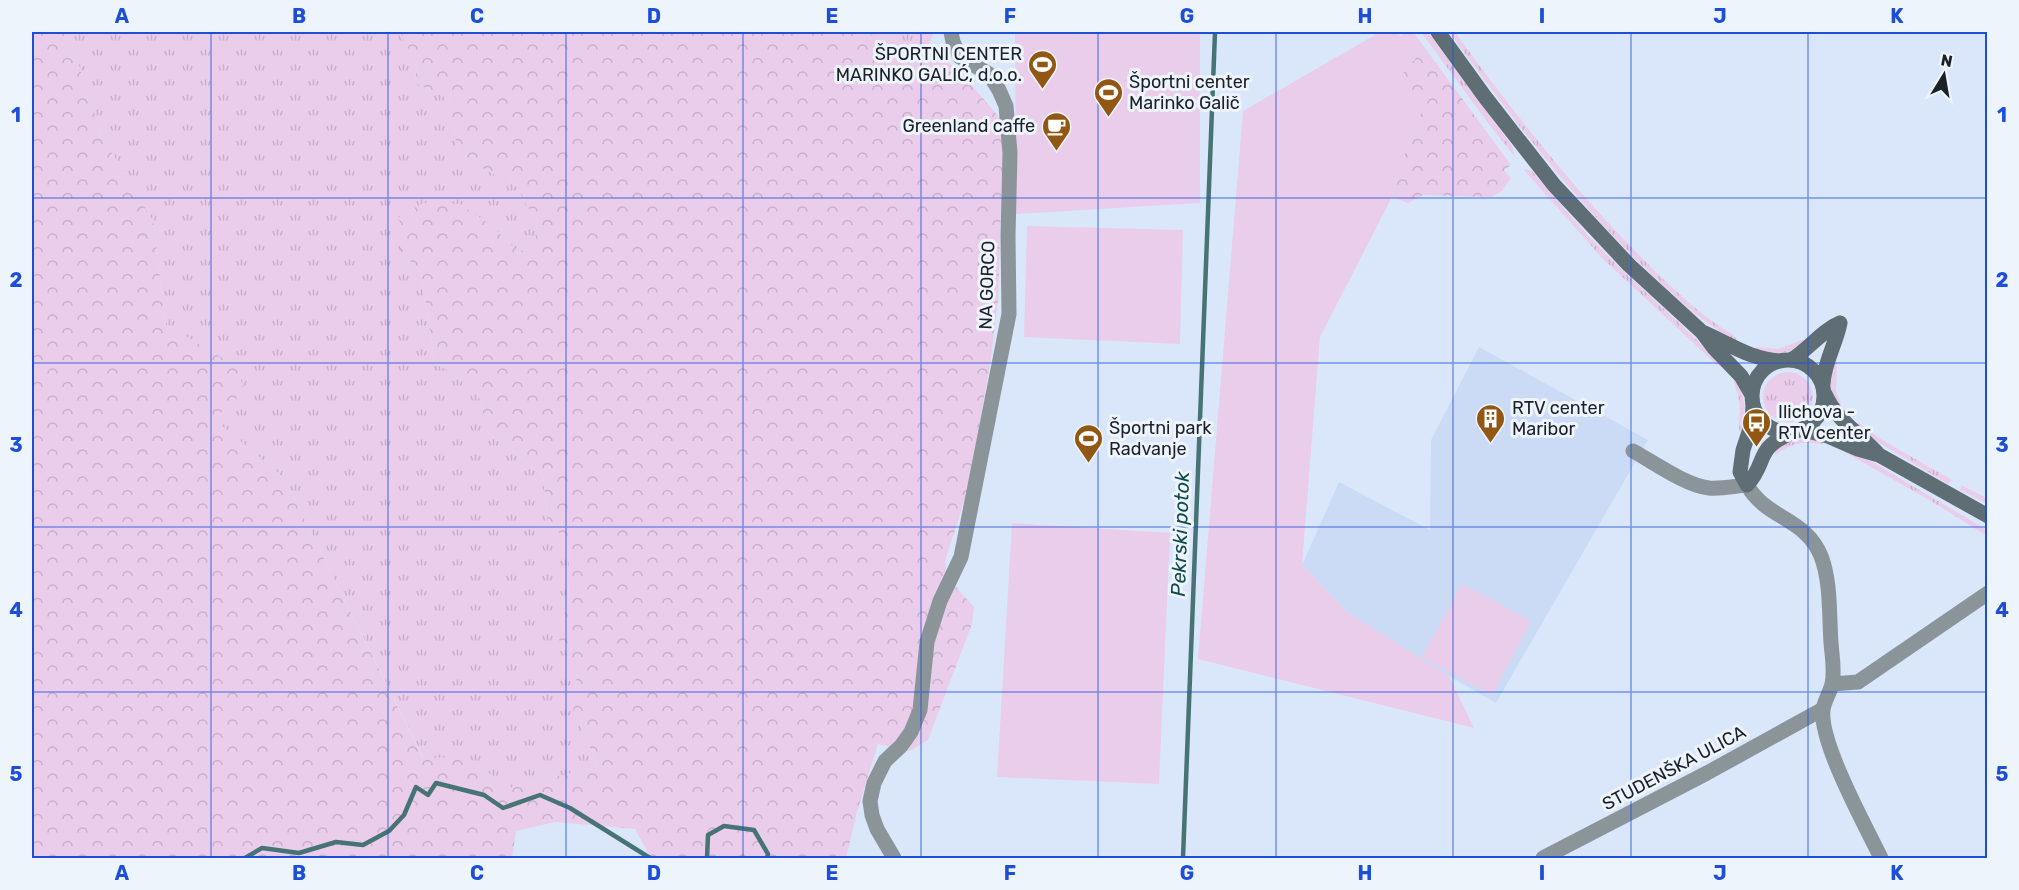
<svg xmlns="http://www.w3.org/2000/svg" width="2019" height="890" font-family="Rubik,sans-serif">
<style>
.built{fill:#cbdbf5}
.grass{fill:url(#grass-tufts)}
.forest{fill:url(#forest-crowns)}
.garden{fill:#eacdeb}
.lines{fill:none;stroke-linecap:round;stroke-linejoin:round}
.stream{stroke:#467475;stroke-width:4.5}
.street{stroke:#8b9599;stroke-width:15}
.secondary{stroke:#5f6e74;stroke-width:15}
.grid{fill:none;stroke:#1d4ed8;stroke-width:1.5;stroke-opacity:0.55}
.labels{text-anchor:middle;dominant-baseline:central;stroke-width:6;stroke-linejoin:round;paint-order:stroke}
.poi-label{font-size:18px;fill:#1c2027;stroke:#eef4fb;text-anchor:start}
.street-label{font-size:18px;fill:#1c2027;stroke:#eef4fb}
.water-label{font-size:20px;font-style:italic;fill:#0f4b4a;stroke:#eef4fb}
.neatline{fill:none;stroke:#1d4ed8;stroke-width:2}
.grid-label{font-size:20px;text-anchor:middle;font-weight:bold;fill:#1d4ed8}
</style>
<defs>
<pattern id="grass-tufts" width="24" height="20" patternUnits="userSpaceOnUse" patternTransform="scale(1.5)"><rect width="24" height="20" fill="#eacdeb"/><path d="M3 7l-1-3M5 7V3M7 7l1-3M15 17l-1-3M17 17v-4M19 17l1-3" fill="none" stroke="#c8b0ca"/></pattern>
<pattern id="forest-crowns" width="20" height="18" patternUnits="userSpaceOnUse" patternTransform="scale(1.5)"><rect width="20" height="18" fill="#eacdeb"/><path d="M2 6a3 3 0 1 1 6 0M12 15a3 3 0 1 1 6 0" fill="none" stroke="#c8b0ca"/></pattern>
</defs>
<rect width="100%" height="100%" fill="#dae7fb"/>
<!-- built -->
<path class="built" d="M1479,347l169,93 -152,263 -47,-27 -102,-64 -45,-47 37,-83 91,48 1,-90z"/>
<!-- grass -->
<path class="grass" d="M68,32h332l17,34 -2,17 34,16 9,56 58,31 21,38 -2,15 -6,10 -11,3 -26,-26 -91,26 20,20 14,91 43,29 10,41 55,42 5,48 22,20 -2,66 -15,20 24,43 -4,38 25,56 -88,22 -44,-31 -42,2 -140,-281 -70,-59 21,-54 -69,-40 -13,-104 -51,-85z
M853,32h81l-6,15z
M1421,32h7l85,115 1,9 -26,-33z
M1449,32h6c64,88 126,167 205,244 18,17 38,36 59,50 7,5 17,8 19,17 -36,-20 -65,-48 -95,-77 -73,-71 -134,-152 -194,-234z
M1525,169l7,2c28,33 56,66 87,96 34,33 72,64 103,100l-5,-2 -115,-107 -78,-88z
M1802,340l4,2c-20,12 -29,15 -52,6l4,-1 20,2z
M1836,361l1,3 -1,27 8,22c-15,-20 -19,-28 -8,-52z
M1763 397a25 25 0 1 1 50 0a25 25 0 1 1-50 0Z
M1734,378c13,17 12,35 8,56l-3,-4c0,-12 2,-22 -1,-34 -1,-7 -5,-11 -4,-18z
M1855,423h4l23,17 70,40 -4,4 -3,-2 -76,-45z
M1810,438l16,4c-7,4 -13,0 -20,1 -11,0 -20,4 -29,11l-5,-1 18,-12z
M1839,449l20,5 128,76v6l-56,-35z
M1961,485l26,13v6l-27,-14z"/>
<!-- forest -->
<path class="forest" d="M32,32h36l34,104 51,85 13,104 69,40 10,26 -31,28 70,59 139,280 43,-1 44,31 88,-22 -25,-56 4,-38 -24,-43 15,-20 2,-66 -22,-20 -5,-48 -55,-42 -10,-41 -43,-29 -14,-91 -20,-20 -2,-35 24,-14 37,1 32,22 26,26 11,-3 6,-10 2,-15 -21,-38 -58,-31 -9,-56 -34,-16 2,-17 -17,-34h453l75,15 18,13 22,21 32,37 3,27 -5,155 -7,59 -23,131 -23,71 2,16 27,30 -2,17 -44,116 -18,11 -32,-7 -21,68 -11,46h-195l-16,-29 -80,-7 -39,9 -4,27h-480z
M1425,48l86,117 -7,5 7,8 -9,13 -11,6 -68,-2 -15,8 -16,-6 4,-22 25,-62 -18,-41z"/>
<!-- garden -->
<path class="garden" d="M1015,32h185v171l-184,11z
M1380,32h13l8,4 4,-4h8l12,16 -22,24 18,41 -25,62 -4,22 -72,140 -18,228 45,47 102,64 25,52 -276,-69 45,-548z
M1027,226l156,4 -3,114 -156,-7z
M1012,523l158,10 -11,251 -162,-7z
M1462,584l69,37 -39,74 -70,-38z"/>
<g class="lines">
<!-- stream -->
<path class="stream" d="M245,858l17,-10 37,5 37,-11 27,3 26,-14 15,-16 12,-28 12,8 8,-12 48,12 19,13 37,-13 30,13 80,50
M707,858l1,-23 16,-9 30,4 14,24 -1,4
M1183,858l32,-826"/>
<!-- street -->
<path class="street" d="M1633,451c22,12 52,34 76,37 13,1 26,-2 38,-3 20,35 58,32 74,71 10,26 8,59 10,87 1,13 4,28 1,41 -2,9 -8,17 -9,26 -4,32 43,117 58,148
M1832,684l26,-2 130,-89
M894,858l-17,-29 -5,-14 -2,-14 4,-18 11,-22 16,-15 10,-14 9,-22 7,-68 13,-41 21,-44 48,-243 -1,-78 2,-83 -4,-47 -7,-16 -10,-16 -29,-17 -7,-15 -2,-10
M1543,858l164,-85 116,-64"/>
<!-- secondary -->
<path class="secondary" d="M1438,32l47,65 69,88 75,80 73,67 12,16 27,28 11,19
M1702,332c28,12 47,27 78,29
M1752 396a36 36 0 1 1 72 0a36 36 0 1 1-72 0Z
M1791,360c18,-11 30,-29 49,-37
M1823,384c1,-22 13,-40 17,-61
M1825,394c12,27 34,39 54,61
M1753,406l-1,17 -9,27 -3,22 7,13c21,-23 7,-36 44,-52
M1803,430l25,6 30,13 21,6 109,61"/>
</g>
<!-- grid -->
<path class="grid" d="M211,32v826M388,32v826M566,32v826M743,32v826M921,32v826M1098,32v826M1276,32v826M1453,32v826M1631,32v826M1808,32v826M32,198h1956M32,363h1956M32,527h1956M32,692h1956"/>
<!-- icons -->
<defs>
<symbol id="stadium-pin" viewBox="-11 -11 22 30"><path d="M0 17L-7.5 6A9.5 9.5 0 1 1 7.5 6Z" fill="#915713" stroke="#eef4fb"/><path d="M0-5a6.5 5 0 1 0 0 10a6.5 5 0 1 0 0-10ZM-3.5-1.8h7v3.6h-7Z" fill="#fff"/></symbol>
<symbol id="cafe-pin" viewBox="-11 -11 22 30"><path d="M0 17L-7.5 6A9.5 9.5 0 1 1 7.5 6Z" fill="#915713" stroke="#eef4fb"/><path d="M-5.5-4.5H6V0H3Q3 3.5 0 3.5H-2.5Q-5.5 3.5-5.5 0ZM3-3.2v2h1.7v-2ZM-6 4.5H4V6H-6Z" fill="#fff"/></symbol>
<symbol id="building-pin" viewBox="-11 -11 22 30"><path d="M0 17L-7.5 6A9.5 9.5 0 1 1 7.5 6Z" fill="#915713" stroke="#eef4fb"/><path d="M-4-6H4V6H1V3H-1V6H-4ZM-2.5-4.3h1.7v1.8h-1.7ZM.8-4.3h1.7v1.8H.8ZM-2.5-1h1.7V.8h-1.7ZM.8-1h1.7V.8H.8Z" fill="#fff"/></symbol>
<symbol id="bus-pin" viewBox="-11 -11 22 30"><path d="M0 17L-7.5 6A9.5 9.5 0 1 1 7.5 6Z" fill="#915713" stroke="#eef4fb"/><path d="M-5-6H5V4H4V6H2V4H-2V6H-4V4H-5ZM-3.5-4V0h7V-4ZM-3.5 1.2v1.5H-2V1.2ZM2 1.2v1.5H3.5V1.2Z" fill="#fff"/></symbol>
</defs>
<g fill-rule="evenodd">
<use href="#stadium-pin" x="1026" y="48" width="33" height="45"/>
<use href="#stadium-pin" x="1092" y="76" width="33" height="45"/>
<use href="#cafe-pin" x="1040" y="110" width="33" height="45"/>
<use href="#building-pin" x="1474" y="402" width="33" height="45"/>
<use href="#bus-pin" x="1740" y="406" width="33" height="45"/>
<use href="#stadium-pin" x="1072" y="422" width="33" height="45"/>
</g>
<g class="labels">
<!-- poi labels -->
<g class="poi-label">
<text x="1022" y="54" text-anchor="end">ŠPORTNI CENTER<tspan x="1022" dy="21">MARINKO GALIĆ, d.o.o.</tspan></text>
<text x="1129" y="82">Športni center<tspan x="1129" dy="21">Marinko Galič</tspan></text>
<text x="1035" y="126" text-anchor="end">Greenland caffe</text>
<text x="1512" y="408">RTV center<tspan x="1512" dy="21">Maribor</tspan></text>
<text x="1778" y="412">Ilichova -<tspan x="1778" dy="21">RTV center</tspan></text>
<text x="1109" y="428">Športni park<tspan x="1109" dy="21">Radvanje</tspan></text>
</g>
<!-- street labels -->
<g class="street-label">
<text transform="translate(987 285) rotate(-88)">NA GORCO</text>
<text transform="translate(1674 768) rotate(-28)">STUDENŠKA ULICA</text>
</g>
<!-- water labels -->
<g class="water-label">
<text transform="translate(1180 534) rotate(-88)">Pekrski potok</text>
</g>
</g>
<!-- border -->
<rect width="2019" height="890" fill="none" stroke="#eef4fb" stroke-width="66"/>
<!-- north arrow -->
<g transform="translate(1944 75) rotate(11)" stroke="#eef4fb" stroke-width="4.5" paint-order="stroke">
<path d="M0-4.5L10 22L0 15L-10 22Z" fill="#1c2027"/>
<text y="-9" font-size="16" font-weight="bold" text-anchor="middle" fill="#1c2027">N</text>
</g>
<rect x="33" y="33" width="1953" height="824" class="neatline"/>
<g class="grid-label">
<text x="122" y="23">A</text>
<text x="299" y="23">B</text>
<text x="477" y="23">C</text>
<text x="654" y="23">D</text>
<text x="832" y="23">E</text>
<text x="1010" y="23">F</text>
<text x="1187" y="23">G</text>
<text x="1365" y="23">H</text>
<text x="1542" y="23">I</text>
<text x="1720" y="23">J</text>
<text x="1897" y="23">K</text>
<text x="16" y="122">1</text>
<text x="2002" y="122">1</text>
<text x="16" y="287">2</text>
<text x="2002" y="287">2</text>
<text x="16" y="452">3</text>
<text x="2002" y="452">3</text>
<text x="16" y="617">4</text>
<text x="2002" y="617">4</text>
<text x="16" y="781">5</text>
<text x="2002" y="781">5</text>
<text x="122" y="880">A</text>
<text x="299" y="880">B</text>
<text x="477" y="880">C</text>
<text x="654" y="880">D</text>
<text x="832" y="880">E</text>
<text x="1010" y="880">F</text>
<text x="1187" y="880">G</text>
<text x="1365" y="880">H</text>
<text x="1542" y="880">I</text>
<text x="1720" y="880">J</text>
<text x="1897" y="880">K</text>
</g>
</svg>
